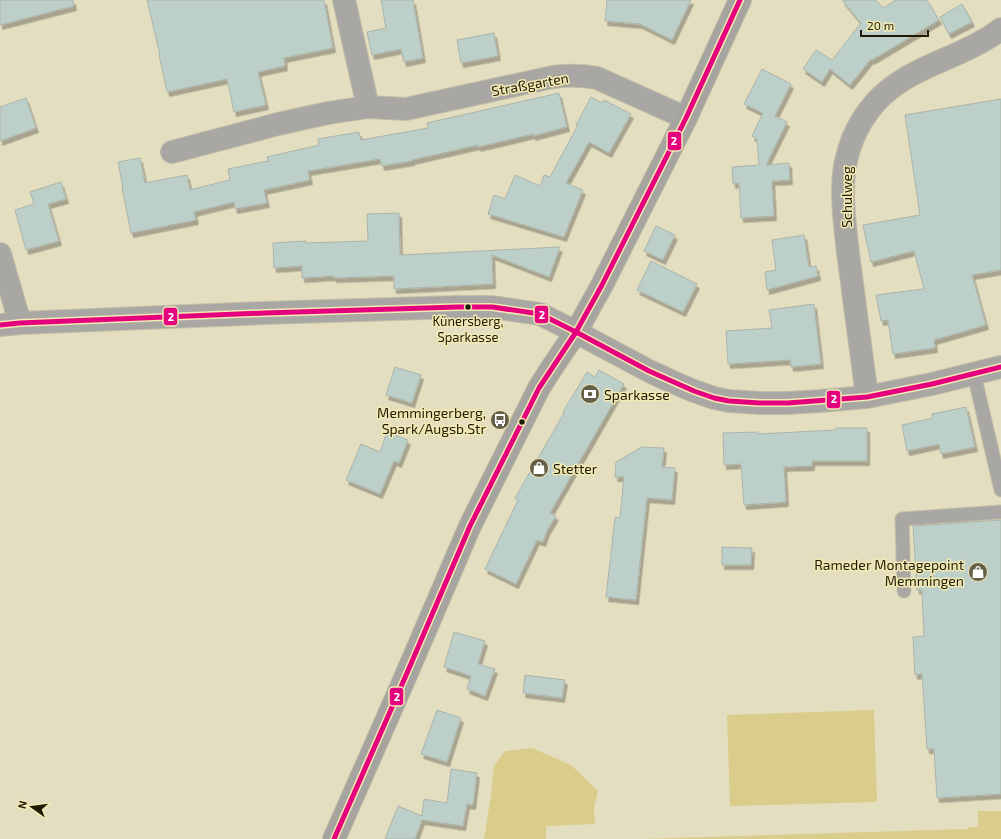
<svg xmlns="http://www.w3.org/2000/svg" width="1001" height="839" font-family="'Exo 2',sans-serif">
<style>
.green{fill:#dacd8b}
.building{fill:#bccfc8;stroke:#abb4aa;filter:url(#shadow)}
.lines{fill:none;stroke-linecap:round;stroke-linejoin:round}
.lane-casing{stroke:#c2bda6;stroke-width:15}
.street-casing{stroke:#c2bda6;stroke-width:24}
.secondary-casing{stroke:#c2bda6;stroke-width:24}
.lane{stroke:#a8a7a3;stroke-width:13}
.street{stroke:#a8a7a3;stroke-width:22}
.secondary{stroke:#a6a49e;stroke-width:22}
.bus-1-casing{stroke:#f2e9b3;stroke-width:8}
.bus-1{stroke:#e5007d;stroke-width:5}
.bus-dot{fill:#1f1b07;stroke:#f2e9b3;stroke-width:1.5}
.labels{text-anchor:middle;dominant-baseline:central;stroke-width:3;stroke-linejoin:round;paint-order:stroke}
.bus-label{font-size:13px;fill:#1f1b07;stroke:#f2e9b3}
.street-label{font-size:14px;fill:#1f1b07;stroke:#f2e9b3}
.poi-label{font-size:14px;fill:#1f1b07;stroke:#f2e9b3;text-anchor:start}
.line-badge{stroke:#f2e9b3;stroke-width:1.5}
.badge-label{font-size:11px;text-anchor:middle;font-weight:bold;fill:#fff}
</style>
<defs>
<filter id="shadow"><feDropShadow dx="2.5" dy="4.5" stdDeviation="0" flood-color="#0004"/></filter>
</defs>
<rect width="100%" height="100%" fill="#e4dec1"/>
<!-- green -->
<path class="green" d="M874,710l3,92 -147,4 -3,-91z
M532,748l39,17 27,26 -4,17 1,16 -49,2v13h-62l7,-44 3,-29 11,-15z
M978,811h23v28h-361l328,-10v-2h10z"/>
<!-- building -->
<path class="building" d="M0,0h73l1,6 -74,19z
M147,0h177l9,48 -49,10 1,8 -27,6 8,33 -32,7 -7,-33 -60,13 -8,-37h1z
M381,0h32l10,58 -19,4 -3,-13 -29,6 -5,-23 19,-4z
M607,0h84l-19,40 -32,-16 -35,-3z
M842,0h34l7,8 13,-8h31l12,20 -67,40 -1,-1 -21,26 -20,-16 -8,13 -19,-13 13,-19 16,10 29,-37z
M962,4l10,18 -23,12 -9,-17z
M494,33l4,23 -37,7 -4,-23z
M762,69l29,15 -16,32 12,6 -21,43 23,-2 1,17 -18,1 2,35 -33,2 -2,-35 -6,1 -1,-17 27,-2 -2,-26 -5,-3 11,-23 -19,-9z
M559,93l8,34 -34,9v-2l-55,13v-2l-66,15v1l-30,5 -2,-7 -72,12 2,9 -46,10 3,13 -32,6 -1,-7 -40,10 2,8 -65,13 -9,-45h1l-5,-26 22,-4 5,25 42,-8 3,15 40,-10 -2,-11 40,-8 -1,-4 52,-12 -1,-6 41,-7 2,8 67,-12 -1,-5z
M591,97l11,6 2,-3 27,14 -22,39 -20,-11 -23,41 17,7 -19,47 -76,-23 6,-19 11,4 10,-24 25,11 4,-11 6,2 28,-52h-2z
M26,98l10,30 -36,13v-34z
M1001,99v171l-29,5 14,50 -52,15 1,8 -42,6 -5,-34 -7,1 -5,-26 48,-6 -10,-38 -43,11 -8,-37 57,-10 -15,-100z
M61,182l5,17 -18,5 11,37 -33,9 -11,-40 19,-6 -4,-12z
M399,213l1,42 160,-8 -11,30 -57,-22 1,29 -99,5v-13l-60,2v-2l-32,2v-12l-28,2 -1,-25 33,-2v2l62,-2 -1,-27z
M656,226l19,9 -12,25 -19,-9z
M804,235l5,32 7,-1 2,10 -51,14 -2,-18 11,-2 -4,-30z
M651,261l46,23 -14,28 -46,-22z
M814,304l7,60 -30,3 -1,-7 -62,4 -2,-33 46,-3 -3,-18z
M395,367l26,8 -9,28 -26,-8z
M599,370l25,14 -74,129 6,3 -9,15 -4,11 -6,-2 -21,44 -31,-15 33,-69 -3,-2 49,-85 -1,-1 24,-40 8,5z
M966,407l9,40 -34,7 -2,-10 -32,7 -5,-26 31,-7 -1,-4z
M836,428h31v33h-55v5l-28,1 2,35 -42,3 -3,-41 -17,1 -1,-32 35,-1v2l78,-4z
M387,432l21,8 -9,23 -5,-2 -14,33 -34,-14 15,-36 19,8z
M642,447l22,1 -2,19 13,1 -3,32 -25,-2 -11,102 -30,-3 9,-80 5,1 4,-41h-9l1,-15z
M1001,520v274l-64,4 -3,-49h-7l-5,-75 -7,1 -2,-38 11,-1 -2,-46h-5l-4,-64z
M722,547l30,1 -1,17h-29z
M454,632l31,9 -7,23 17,5 -10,27 -18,-7 4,-13 -27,-9z
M525,675l40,5 -3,18 -39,-5z
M437,710l24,8 -14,44 -26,-8z
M451,769l26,4 -4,32 -6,-1 -4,22 -41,-6 -7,19h-30l13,-33 24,10 2,-17 23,4z"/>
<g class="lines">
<defs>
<path id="lane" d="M974,374l27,116
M904,591l-2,-72 99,-7"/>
<path id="street" d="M344,0l24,107
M172,152l106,-28 50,-11 40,-6 38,2 147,-32c16,-2 28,-2 44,1l89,40
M0,254l20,69
M0,325l20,-2 245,-10 193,-6h34l48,7 36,18 73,39 26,12 19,8 20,7 15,3 31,2h28l32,-2 47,-4 65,-13 69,-17
M867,397c-6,-48 -13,-96 -19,-144 -3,-29 -9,-67 -1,-96 6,-26 22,-52 43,-68 29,-23 65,-31 96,-50 6,-3 10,-7 15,-10"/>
<path id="secondary" d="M334,839l70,-159 66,-154 69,-138 14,-22 23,-34 26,-47 84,-167 54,-118"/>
</defs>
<!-- lane casing -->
<use href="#lane" class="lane-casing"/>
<!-- street casing -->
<use href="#street" class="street-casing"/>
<!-- secondary casing -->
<use href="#secondary" class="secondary-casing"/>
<!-- lane -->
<use href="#lane" class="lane"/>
<!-- street -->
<use href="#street" class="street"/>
<!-- secondary -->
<use href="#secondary" class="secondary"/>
<defs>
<path id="bus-1" d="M0,325l20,-2 245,-10 193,-6h34l48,7 36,18 73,39 45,20 20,7 15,3 31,2h28l79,-6 65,-13 69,-17
M334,839l70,-159 66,-154 69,-138 37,-56 26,-47 84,-167 54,-118"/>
</defs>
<!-- bus-1 casing -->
<use href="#bus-1" class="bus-1-casing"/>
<!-- bus-1 -->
<use href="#bus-1" class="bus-1"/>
</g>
<!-- icons -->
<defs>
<symbol id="bank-disc" viewBox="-11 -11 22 22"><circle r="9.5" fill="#645f48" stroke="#f2e9b3"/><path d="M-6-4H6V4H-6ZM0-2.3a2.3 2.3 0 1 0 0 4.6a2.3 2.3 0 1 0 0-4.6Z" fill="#fff"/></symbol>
<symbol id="bus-disc" viewBox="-11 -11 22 22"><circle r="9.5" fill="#645f48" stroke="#f2e9b3"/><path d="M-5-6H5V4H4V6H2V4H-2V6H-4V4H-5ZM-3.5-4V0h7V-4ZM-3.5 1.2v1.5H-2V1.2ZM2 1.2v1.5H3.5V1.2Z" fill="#fff"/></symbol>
<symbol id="shop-disc" viewBox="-11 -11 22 22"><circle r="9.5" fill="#645f48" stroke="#f2e9b3"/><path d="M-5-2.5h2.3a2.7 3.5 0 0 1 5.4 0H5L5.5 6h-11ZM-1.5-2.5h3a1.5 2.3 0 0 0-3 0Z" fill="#fff"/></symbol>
</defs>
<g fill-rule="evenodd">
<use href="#bank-disc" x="579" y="383" width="22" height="22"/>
<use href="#bus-disc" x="489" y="409" width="22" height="22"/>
<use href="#shop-disc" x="528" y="457" width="22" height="22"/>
<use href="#shop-disc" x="967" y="561" width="22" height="22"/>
</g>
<!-- markers -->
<g class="bus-dot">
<circle cx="468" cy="307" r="3.5"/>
<circle cx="522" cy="422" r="3.5"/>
</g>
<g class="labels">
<!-- bus labels -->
<g class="bus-label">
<text x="468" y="321">Künersberg,<tspan x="468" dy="16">Sparkasse</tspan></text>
</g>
<!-- street labels -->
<g class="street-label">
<text transform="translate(530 84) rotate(-10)">Straßgarten</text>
<text transform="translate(846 197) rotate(-90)">Schulweg</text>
</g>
<!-- poi labels -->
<g class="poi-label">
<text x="604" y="394">Sparkasse</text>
<text x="486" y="412" text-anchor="end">Memmingerberg,<tspan x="486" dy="16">Spark/Augsb.Str</tspan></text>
<text x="553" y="468">Stetter</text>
<text x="964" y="564" text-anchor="end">Rameder Montagepoint<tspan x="964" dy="16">Memmingen</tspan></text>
</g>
</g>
<g class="line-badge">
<rect x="667" y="131" width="15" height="20" rx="4" fill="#e5007d"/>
<rect x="534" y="305" width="15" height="19" rx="4" fill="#e5007d"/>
<rect x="163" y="307" width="15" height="19" rx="4" fill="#e5007d"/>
<rect x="826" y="390" width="15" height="19" rx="4" fill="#e5007d"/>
<rect x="389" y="687" width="15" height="19" rx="4" fill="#e5007d"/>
</g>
<g class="badge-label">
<text x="674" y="145">2</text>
<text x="542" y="319">2</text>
<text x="171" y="321">2</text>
<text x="834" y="403">2</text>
<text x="397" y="701">2</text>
</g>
<!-- north arrow -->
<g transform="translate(32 807) rotate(284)" stroke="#f2e9b3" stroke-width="3" paint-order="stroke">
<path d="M0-3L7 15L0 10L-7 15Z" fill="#1f1b07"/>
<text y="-6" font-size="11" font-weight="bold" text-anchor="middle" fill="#1f1b07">N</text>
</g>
<!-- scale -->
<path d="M861 30v6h67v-6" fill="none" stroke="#1f1b07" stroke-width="2"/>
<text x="867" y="30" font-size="12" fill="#1f1b07" stroke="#f2e9b3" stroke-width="3" paint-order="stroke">20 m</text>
</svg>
